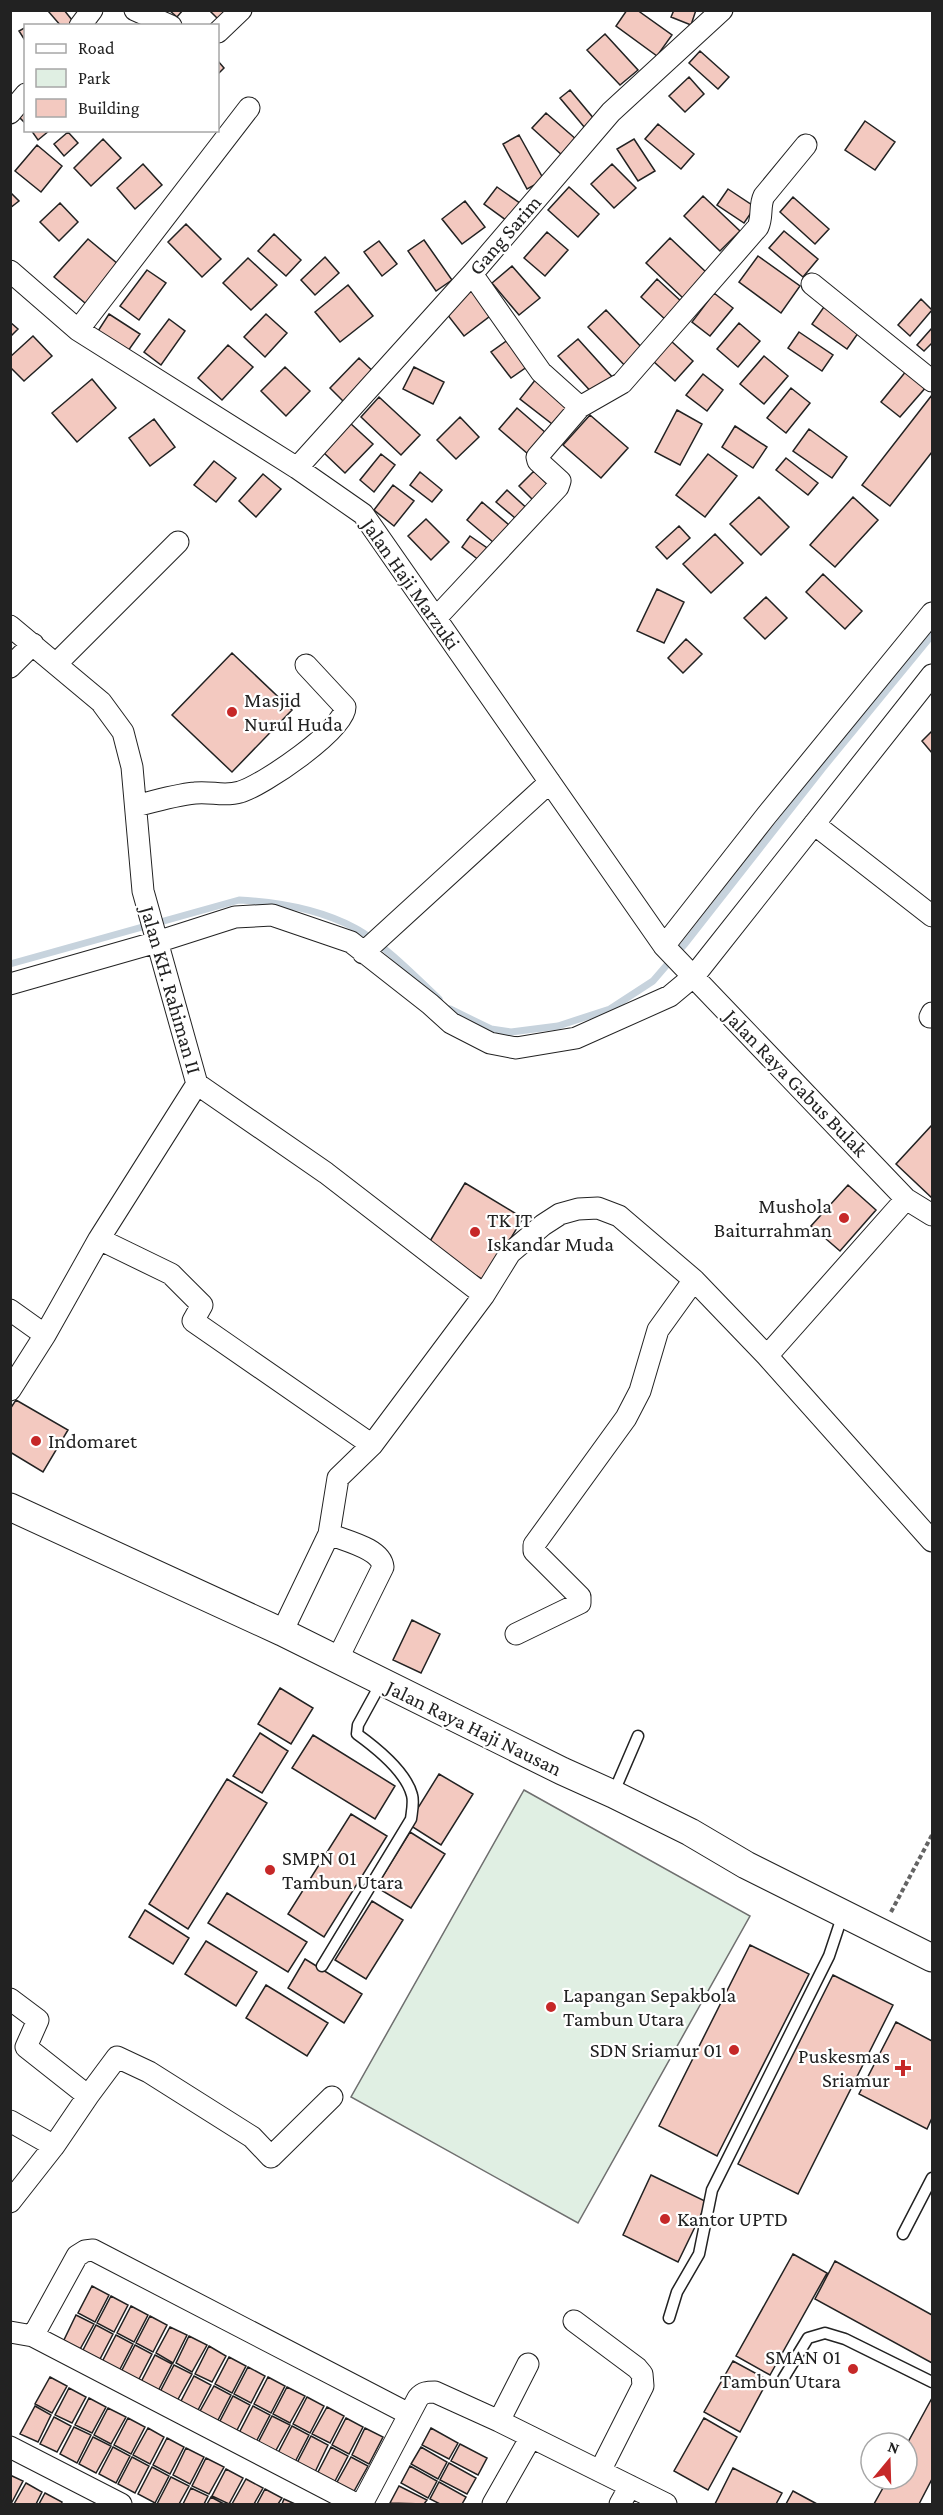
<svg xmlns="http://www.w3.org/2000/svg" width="943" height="2515" font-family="'Crimson Pro',serif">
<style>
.green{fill:#e0efe3;stroke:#6f6f6f;stroke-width:1.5}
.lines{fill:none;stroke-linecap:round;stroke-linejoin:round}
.stream{stroke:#c7d3dd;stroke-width:7}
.building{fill:#f3c9c0;stroke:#222;stroke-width:1.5}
.service-casing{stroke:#222;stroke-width:13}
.minor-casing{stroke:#222;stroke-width:23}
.tertiary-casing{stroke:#222;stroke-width:29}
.path{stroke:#646464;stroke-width:4;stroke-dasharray:4.5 3;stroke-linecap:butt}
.service{stroke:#fff;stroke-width:10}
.minor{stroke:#fff;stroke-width:21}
.tertiary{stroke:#fff;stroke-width:27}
.poi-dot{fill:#c62828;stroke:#fff;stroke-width:2}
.labels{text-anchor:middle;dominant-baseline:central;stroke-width:4.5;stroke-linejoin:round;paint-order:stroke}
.street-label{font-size:21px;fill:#222;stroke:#fff}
.poi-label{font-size:21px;fill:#222;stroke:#fff;text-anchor:start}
</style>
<rect width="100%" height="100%" fill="#fff"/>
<!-- green -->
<path class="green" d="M524,1790l226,126 -172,307 -227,-126z"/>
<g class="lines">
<!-- stream -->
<path class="stream" d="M10,964l229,-64c40,2 80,9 116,28 25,13 63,51 84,71
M450,1009l41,20 20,3 47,-6 52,-17 43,-28 31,-36 138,-176 110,-134"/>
</g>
<!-- building -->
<path class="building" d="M64,10l12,15 -1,1h-14l-13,-15z
M169,10h14l-6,7z
M209,10h29l-14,15z
M627,10h10l35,25 -15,21 -41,-30z
M674,10h22l-5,15 -20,-8z
M26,27v15l-7,-11z
M605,34l33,36 -18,15 -33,-35z
M700,51l29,26 -11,12 -29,-26z
M218,61l6,7 -6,6z
M689,77l15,17 -19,18 -16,-16z
M570,90l25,30 -10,8 -25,-30z
M26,112v12l-7,-7z
M546,113l31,27 -14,16 -31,-28z
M865,121l30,21 -20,28 -30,-20z
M658,124l36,30 -13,15 -36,-30z
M31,130h19l-12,10z
M68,132l10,11 -14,13 -10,-12z
M519,135l25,45 -17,9 -24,-45z
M103,139l18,19 -30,28 -17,-18z
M634,139l21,32 -17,10 -21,-32z
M37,145l25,21 -21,26 -26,-21z
M143,164l19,21 -27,24 -18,-21z
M612,164l24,24 -22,20 -23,-24z
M497,187l27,19 -14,17 -26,-19z
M569,187l30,27 -21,23 -30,-27z
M728,189l27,18 -11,16 -27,-18z
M10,192l9,9 -9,7z
M703,196l37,35 -20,20 -36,-35z
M793,197l36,32 -14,15 -35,-32z
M465,201l20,26 -23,17 -20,-25z
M60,203l18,19 -19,19 -19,-19z
M186,224l35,35 -19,18 -34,-35z
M784,231l34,28 -15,18 -34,-29z
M547,232l21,18 -23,26 -21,-18z
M274,234l27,26 -15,16 -28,-25z
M670,238l37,35 -24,25 -37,-35z
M88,239l36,30 -33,39 -37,-31z
M424,240l28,40 -16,11 -28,-40z
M379,241l18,23 -15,12 -18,-24z
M758,256l42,30 -19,27 -42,-31z
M325,257l14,16 -24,22 -14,-15z
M248,258l29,27 -26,25 -28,-27z
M512,266l28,32 -21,17 -27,-32z
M147,270l19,13 -27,37 -19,-14z
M657,279l26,24 -16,18 -26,-24z
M348,285l25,31 -33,26 -25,-30z
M473,286l21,27 -30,23 -21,-27z
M714,293l19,15 -23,28 -18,-14z
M921,299l11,11 -22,26 -12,-11z
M826,304l35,25 -14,20 -35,-25z
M606,310l41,43 -18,17 -41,-43z
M109,314l31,20 -12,17 -30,-20z
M266,314l21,19 -22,24 -21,-20z
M169,319l16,12 -24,34 -17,-13z
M10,322l8,7 -8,8z
M739,323l21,18 -22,26 -21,-18z
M932,328v15l-8,8 -7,-6z
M799,332l34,23 -11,16 -34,-23z
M33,336l19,20 -28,25 -14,-14v-10z
M512,337l19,27 -20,14 -20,-26z
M578,339l37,41 -19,17 -38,-41z
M671,341l22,20 -18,20 -22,-20z
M228,345l25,22 -31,33 -24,-22z
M764,356l24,20 -24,28 -24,-20z
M359,358l19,18 -29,31 -19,-19z
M285,367l25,24 -24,25 -25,-25z
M414,367l30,15 -11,22 -30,-15z
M907,370l20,16 -27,31 -19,-15z
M703,374l20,16 -16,21 -21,-16z
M92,379l24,29 -39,34 -25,-29z
M536,379l36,28 -16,20 -36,-28z
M791,388l19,15 -24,30 -19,-15z
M932,395v57l-42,54 -28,-21z
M379,397l41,38 -19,20 -40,-38z
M517,408l29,25 -18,21 -29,-25z
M677,410l25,14 -22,41 -25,-13z
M590,415l38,33 -27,30 -38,-33z
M460,417l19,20 -23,22 -19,-19z
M154,419l21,28 -25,19 -21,-28z
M350,423l23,21 -28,29 -22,-21z
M735,426l32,21 -14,21 -31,-21z
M809,429l38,28 -15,21 -39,-27z
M381,454l14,11 -21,27 -14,-12z
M708,454l29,22 -32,41 -29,-22z
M786,458l32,25 -10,12 -32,-25z
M214,461l22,17 -20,24 -22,-17z
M534,471l18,18 -15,15 -18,-18z
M420,472l22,18 -10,12 -22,-17z
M263,474l18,15 -25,28 -17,-16z
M393,485l21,16 -20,25 -20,-16z
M507,490l24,22 -10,11 -25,-21z
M759,497l30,30 -28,28 -31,-31z
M853,497l25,23 -43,47 -25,-22z
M482,502l33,28 -15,18 -33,-28z
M426,519l23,23 -18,18 -23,-24z
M679,526l11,12 -23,21 -11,-12z
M715,534l28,29 -32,30 -28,-29z
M470,536l23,16 -9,12 -22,-17z
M823,574l39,37 -17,18 -39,-37z
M657,589l27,13 -20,41 -27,-12z
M766,597l21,21 -22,21 -21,-21z
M686,639l16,15 -19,19 -15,-15z
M232,653l60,57 -60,62 -60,-57z
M932,731v22l-10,-12z
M932,1125v73l-36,-34z
M465,1183l58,35 -38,63 -58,-35z
M848,1185l28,25 -36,41 -29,-25z
M16,1400l52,30 -25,42 -33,-20v-43z
M412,1620l28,14 -19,39 -28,-13z
M280,1688l33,20 -22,36 -33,-20z
M260,1733l28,18 -26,42 -29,-17z
M313,1735l82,51 -20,33 -83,-51z
M439,1774l34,20 -32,51 -33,-21z
M227,1779l40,24 -79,126 -39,-25z
M351,1814l36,22 -63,101 -36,-23z
M410,1832l35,22 -34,54 -35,-21z
M227,1893l80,49 -19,30 -80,-49z
M372,1901l31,19 -37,59 -31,-19z
M145,1910l44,28 -16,26 -44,-27z
M206,1941l51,31 -21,34 -51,-32z
M750,1945l59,29 -92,182 -58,-30z
M305,1959l57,35 -18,29 -56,-35z
M833,1975l60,30 -95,189 -60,-30z
M266,1985l62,38 -21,33 -61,-38z
M896,2022l36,19v77l-5,11 -68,-35z
M651,2175l56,27 -29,60 -55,-27z
M793,2254l34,19 -57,102 -34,-19z
M835,2261l97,54v48l-117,-64z
M92,2286l17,9 -14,27 -17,-9z
M111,2296l17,9 -14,27 -17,-9z
M131,2306l17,9 -14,27 -17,-9z
M76,2315l18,9 -15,27 -16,-9z
M150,2316l17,9 -14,27 -17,-9z
M96,2325l17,9 -14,27 -17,-9z
M170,2327l17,8 -14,28 -17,-10z
M116,2335l17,9 -14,27 -17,-9z
M189,2336l18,9 -15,27 -16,-9z
M135,2345l17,9 -14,27 -17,-9z
M209,2346l17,10 -14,26 -17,-8z
M155,2355l17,9 -14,27 -17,-9z
M229,2357l17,9 -14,27 -17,-9z
M733,2361l35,19 -28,52 -36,-20z
M174,2365l18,9 -15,27 -17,-9z
M248,2367l17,9 -14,27 -17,-9z
M194,2376l17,9 -14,27 -17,-9z
M50,2377l17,9 -15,27 -17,-9z
M268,2377l17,9 -14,27 -17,-9z
M214,2386l17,9 -14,27 -18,-9z
M287,2387l18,9 -15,27 -17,-9z
M69,2388l17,9 -14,26 -17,-8z
M233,2396l17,9 -14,27 -17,-9z
M307,2397l17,9 -14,27 -17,-9z
M89,2398l17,9 -14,26 -17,-8z
M932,2398v81l-13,25h-45l14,-25h19v-35z
M35,2406l16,9 -13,27 -18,-8z
M253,2406l17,9 -14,27 -17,-9z
M327,2407l17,9 -14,27 -18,-9z
M108,2408l18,9 -15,27 -17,-9z
M272,2416l18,9 -15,27 -17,-9z
M54,2417l17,9 -14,26 -17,-8z
M128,2418l17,9 -14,27 -17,-9z
M346,2418l17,9 -14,27 -17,-9z
M704,2418l33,19 -29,53 -34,-19z
M292,2426l17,9 -14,27 -17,-9z
M74,2427l17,8 -14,28 -17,-9z
M148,2428l16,9 -14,27 -17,-9z
M365,2428l18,9 -14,27 -17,-9z
M431,2428l27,15 -9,16 -27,-14z
M311,2436l17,9 -13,27 -18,-9z
M93,2437l18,9 -15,27 -17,-9z
M167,2438l17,9 -14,27 -17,-9z
M460,2444l27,14 -9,17 -27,-14z
M113,2447l17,9 -14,27 -17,-9z
M331,2447l17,9 -14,27 -17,-9z
M421,2447l26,15 -9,17 -27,-15z
M186,2448l18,9 -14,27 -17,-9z
M132,2457l17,9 -14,27 -17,-9z
M351,2457l17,9 -15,27 -17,-9z
M206,2458l18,9 -15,27 -17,-8z
M449,2463l27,15 -9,16 -27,-14z
M410,2466l27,15 -9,17 -27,-15z
M152,2467l17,9 -14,27 -17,-9z
M733,2468l49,25 -6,11h-61z
M226,2469l17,9 -14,26 -17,-8z
M10,2475l13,6 -12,23h-1z
M171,2477l18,9 -10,18h-22z
M246,2479l17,9 -9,16h-22z
M439,2482l27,15 -4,7h-22l-10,-5z
M26,2483l16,9 -6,12h-22z
M399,2486l28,14 -3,4 -34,-1z
M191,2488l17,8 -4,8h-21z
M265,2489l17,9 -4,6h-21z
M793,2491l24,13h-31z
M45,2493l17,9 -1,2h-22z
M211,2497l13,7h-17z
M284,2499l11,5h-13z"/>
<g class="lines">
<defs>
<path id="service" d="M613,1794l25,-58
M322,1966l89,-147c1,-8 3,-17 1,-24 -6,-23 -37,-48 -55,-61l1,-9 23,-42
M903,2234l29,-56
M669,2318l8,-26 22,-38 13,-64 117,-234 14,-42
M783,2379l25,-41 17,-5 20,6 87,43"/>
<path id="minor" d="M135,10l36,16
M80,26l12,-16
M218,32l23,-22
M10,113l16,-19
M10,271l68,59 219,138 66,46 301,432 242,253 26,16
M812,284l120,97
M78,330l171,-222
M580,407l42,-24 136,-156c5,-11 1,-21 6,-31l42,-51
M297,468l175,-194 139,-162 111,-102
M436,618l122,-131 2,-6 -22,-20 -1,-4 43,-50 -39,-35 -69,-98
M10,626l91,76 22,30 9,35 11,124 54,193 -98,155 -54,96 -35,55
M57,663l121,-121
M10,667l23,-23
M136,806c19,-5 39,-11 59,-13 16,-2 29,4 45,-1 22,-6 106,-63 105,-85l-39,-42
M814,824l118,92
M664,946l102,-130 166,-203
M363,953l187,-171
M10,984l147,-42 78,-25 37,-2 79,27 79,62 21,19 39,20 26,5 60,-10 94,-42 24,-20 238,-301
M930,1017l2,-4
M197,1084l129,89 158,122
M99,1239l72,35 31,31 -9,16 179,124
M10,1310l35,25
M767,1356l139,-157
M329,1534c16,7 52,14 54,33l-46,93
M282,1632l47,-98 9,-56 34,-33 112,-150 26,-42 33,-28 17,-11 18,-5 20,-1 21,8 75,64 73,76 165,185
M516,1634l64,-31v-6l-46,-46v-6l92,-127 14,-27 18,-61 36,-50
M10,1999l28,21 -12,27 62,49 29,-39 32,15 103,65 19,20 61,-60
M10,2121l44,25
M10,2202l44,-56 34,-50
M574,2321l63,47 5,6 1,12 -43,85
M10,2332l23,4
M499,2421l29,-57
M10,2447l111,57
M356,2504l-323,-168 44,-80 8,-5 8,-1 316,164
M362,2504l56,-106c5,-6 10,-6 17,-6l64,29 167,83
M493,2504l38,-67
M620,2504l10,-18"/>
<path id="tertiary" d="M10,1507l272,125 280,139 51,23 77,38 56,33 186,93"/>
</defs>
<!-- service casing -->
<use href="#service" class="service-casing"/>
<!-- minor casing -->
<use href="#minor" class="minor-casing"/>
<!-- tertiary casing -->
<use href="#tertiary" class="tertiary-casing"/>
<!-- path -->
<path class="path" d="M891,1912l41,-77"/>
<!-- service -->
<use href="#service" class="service"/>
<!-- minor -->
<use href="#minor" class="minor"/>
<!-- tertiary -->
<use href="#tertiary" class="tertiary"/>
</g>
<!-- markers -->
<g class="poi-dot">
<circle cx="232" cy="712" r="6"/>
<circle cx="844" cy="1218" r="6"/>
<circle cx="475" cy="1232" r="6"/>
<circle cx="36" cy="1441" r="6"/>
<circle cx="270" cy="1870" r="6"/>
<circle cx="551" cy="2007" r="6"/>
<circle cx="734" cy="2050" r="6"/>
<path d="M900 2059h6v6h6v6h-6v6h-6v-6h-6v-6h6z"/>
<circle cx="665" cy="2219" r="6"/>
<circle cx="853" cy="2369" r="6"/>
</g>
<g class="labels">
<!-- street labels -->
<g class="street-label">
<text transform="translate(505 235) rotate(-49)">Gang Sarim</text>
<text transform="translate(411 584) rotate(55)">Jalan Haji Marzuki</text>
<text transform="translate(171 990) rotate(74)">Jalan KH. Rahiman II</text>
<text transform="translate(796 1083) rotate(46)">Jalan Raya Gabus Bulak</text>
<text transform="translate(474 1728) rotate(26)">Jalan Raya Haji Nausan</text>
</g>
<!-- poi labels -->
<g class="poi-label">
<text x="244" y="700">Masjid<tspan x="244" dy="24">Nurul Huda</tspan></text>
<text x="832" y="1206" text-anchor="end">Mushola<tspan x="832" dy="24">Baiturrahman</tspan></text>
<text x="487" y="1220">TK IT<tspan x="487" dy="24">Iskandar Muda</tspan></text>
<text x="48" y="1441">Indomaret</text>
<text x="282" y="1858">SMPN 01<tspan x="282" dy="24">Tambun Utara</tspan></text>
<text x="563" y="1995">Lapangan Sepakbola<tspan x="563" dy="24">Tambun Utara</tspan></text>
<text x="722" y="2050" text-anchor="end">SDN Sriamur 01</text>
<text x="890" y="2056" text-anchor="end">Puskesmas<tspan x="890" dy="24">Sriamur</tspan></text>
<text x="677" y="2219">Kantor UPTD</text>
<text x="841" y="2357" text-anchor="end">SMAN 01<tspan x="841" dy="24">Tambun Utara</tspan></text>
</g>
</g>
<!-- border -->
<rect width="943" height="2515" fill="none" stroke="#222222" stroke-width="24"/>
<!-- legend -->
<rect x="24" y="24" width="195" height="108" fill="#ffffff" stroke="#a7a7a7" stroke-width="1.5"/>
<rect x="36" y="44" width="30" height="9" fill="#ffffff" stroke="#a7a7a7" stroke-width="1.5"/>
<text x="78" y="54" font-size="18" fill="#222222">Road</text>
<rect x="36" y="69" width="30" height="18" fill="#e0efe3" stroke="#a7a7a7" stroke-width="1.5"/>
<text x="78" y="84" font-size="18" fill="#222222">Park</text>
<rect x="36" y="99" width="30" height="18" fill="#f3c9c0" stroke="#a7a7a7" stroke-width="1.5"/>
<text x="78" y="114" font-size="18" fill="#222222">Building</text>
<!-- north arrow -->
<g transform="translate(889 2461) rotate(19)"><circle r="28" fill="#ffffff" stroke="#a7a7a7" stroke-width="1.5"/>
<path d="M0-4.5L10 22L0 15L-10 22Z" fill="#c62828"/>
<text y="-9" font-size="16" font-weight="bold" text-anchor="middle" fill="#222222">N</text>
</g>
</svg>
